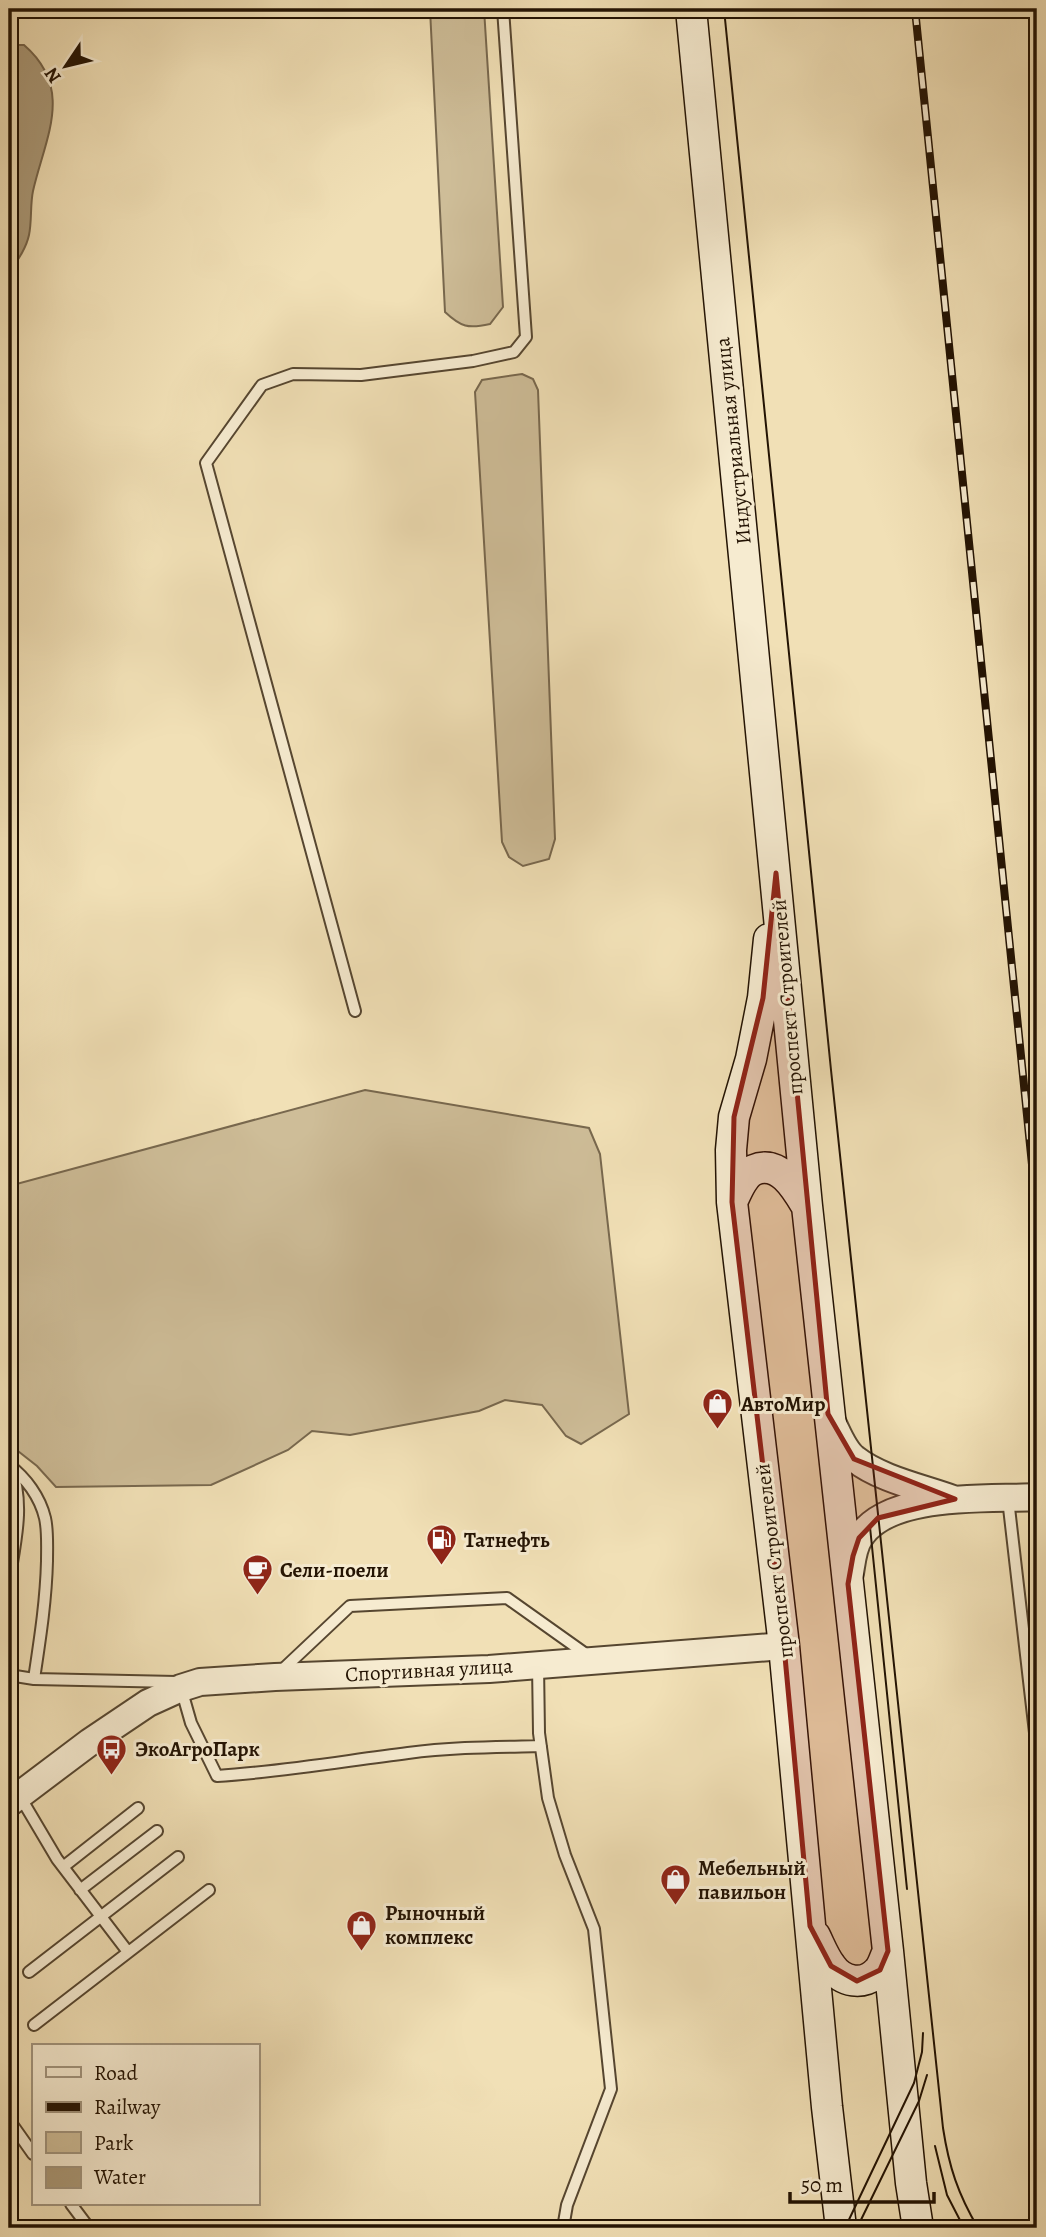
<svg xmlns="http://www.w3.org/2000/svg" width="1046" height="2237" font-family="Alegreya,serif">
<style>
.green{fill:#cebd98;stroke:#78684e;stroke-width:2}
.water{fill:#ab9a79;stroke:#75644a;stroke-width:2}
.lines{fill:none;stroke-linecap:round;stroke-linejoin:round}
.service-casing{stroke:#564630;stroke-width:14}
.tertiary-casing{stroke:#564630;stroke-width:30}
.secondary-casing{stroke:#231303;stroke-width:33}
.service{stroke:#f6ebd0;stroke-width:10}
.tertiary{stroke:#f6ebd0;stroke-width:26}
.secondary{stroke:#f6ebd0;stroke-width:30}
.tram{stroke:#231303;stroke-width:2}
.rail-casing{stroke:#231303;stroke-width:8}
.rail{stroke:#f6ebd0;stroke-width:5;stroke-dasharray:16;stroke-linecap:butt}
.marked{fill:#8f2418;fill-opacity:0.2;stroke:#8f2418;stroke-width:5;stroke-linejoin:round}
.labels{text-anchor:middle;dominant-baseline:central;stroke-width:6;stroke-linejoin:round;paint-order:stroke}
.street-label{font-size:21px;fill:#231303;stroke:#f6ebd0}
.poi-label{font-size:21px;font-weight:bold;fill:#231303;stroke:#f6ebd0;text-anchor:start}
</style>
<rect width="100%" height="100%" fill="#f1e0b6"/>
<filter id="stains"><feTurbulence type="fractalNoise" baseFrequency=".00286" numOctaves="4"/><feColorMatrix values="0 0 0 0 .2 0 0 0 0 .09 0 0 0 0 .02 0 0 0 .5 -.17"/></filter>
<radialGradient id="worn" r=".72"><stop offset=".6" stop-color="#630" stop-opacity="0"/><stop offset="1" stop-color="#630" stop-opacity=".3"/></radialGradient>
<!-- green -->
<path class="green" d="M430,9h54l19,298 -13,17c-22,5 -29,3 -45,-12z
M522,374l11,5 5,11 17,449 -6,20 -26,7 -14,-9 -7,-15 -27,-450 7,-12z
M365,1090l224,38 11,26 29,260 -48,30 -15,-8 -24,-31 -37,-5 -26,11 -129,24 -38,-4 -24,19 -77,35 -155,2 -19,-21 -28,-22v-258z"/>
<!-- water -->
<path class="water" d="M9,45h15c51,44 21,93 9,146 -3,14 -1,30 -4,44 -3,14 -12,26 -20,38z"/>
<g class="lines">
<defs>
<path id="service" d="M355,1011l-149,-548 56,-78 31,-11 68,1 112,-14 41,-9 12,-15 -23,-328
M9,1465c17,13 31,32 36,53 3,13 2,29 2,43 -1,40 -7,78 -13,118l142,3
M1008,1499l29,251
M9,1581c6,-39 16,-76 2,-114
M538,1665l1,68 9,65 17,57 29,74 17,160 -44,116 -4,23
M280,1672l70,-66 157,-8 83,59
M9,1675l25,4
M181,1688l10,35 26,53c64,-4 127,-15 191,-23 44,-6 89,-6 133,-7
M9,1778l48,81 71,93
M63,1867l75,-59
M80,1890l77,-59
M29,1972l149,-115
M34,2025l175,-135
M9,2120l24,34
M71,2204l18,24"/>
<path id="tertiary" d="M832,1422c6,12 12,29 23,37 25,20 68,29 98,40
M850,1573c2,-12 3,-26 10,-36 30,-46 129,-37 177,-40
M9,1803l81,-61 58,-39 33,-15 19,-6 75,-5 214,-8 295,-23"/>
<path id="secondary" d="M691,9l116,1197 81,745 23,232 7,45
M769,939l-6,59 -12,61 -17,58 -3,33 1,52 52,444 43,461 14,121
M732,1202c5,-11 11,-27 22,-32 25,-11 42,18 52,35
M815,1936c5,10 9,21 16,30 11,16 33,21 47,5 5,-5 7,-14 10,-20"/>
</defs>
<!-- service casing -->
<use href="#service" class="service-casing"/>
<!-- tertiary casing -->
<use href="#tertiary" class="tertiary-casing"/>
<!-- secondary casing -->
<use href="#secondary" class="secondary-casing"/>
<!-- service -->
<use href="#service" class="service"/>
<!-- tertiary -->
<use href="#tertiary" class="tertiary"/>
<!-- secondary -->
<use href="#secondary" class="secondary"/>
<!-- tram -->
<path class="tram" d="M724,9l107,1061 112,1058c6,39 15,66 35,100
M870,1527l37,362
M935,2146l12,49 17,33
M845,2228l69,-145 8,-31 1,-19
M857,2228l62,-127 8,-26"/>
<defs>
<path id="rail" d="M915,9l122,1205"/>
</defs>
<!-- rail casing -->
<use href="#rail" class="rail-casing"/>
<!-- rail -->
<use href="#rail" class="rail"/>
</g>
<!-- marked area -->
<path class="marked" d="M776,873l52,541 26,45 101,40 -77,19 -19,20 -6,18 -5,28 40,367 -8,19 -23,11 -26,-15 -21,-40 -26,-280 -52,-444 2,-85 29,-119z"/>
<!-- icons -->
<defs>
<symbol id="shop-pin" viewBox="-11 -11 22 30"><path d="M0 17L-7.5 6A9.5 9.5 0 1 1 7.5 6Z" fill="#8f2418" stroke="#f6ebd0"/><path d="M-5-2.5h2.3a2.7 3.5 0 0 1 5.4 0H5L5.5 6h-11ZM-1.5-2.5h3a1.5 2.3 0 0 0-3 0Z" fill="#fff"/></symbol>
<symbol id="fuel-pin" viewBox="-11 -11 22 30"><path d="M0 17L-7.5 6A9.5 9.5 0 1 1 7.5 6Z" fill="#8f2418" stroke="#f6ebd0"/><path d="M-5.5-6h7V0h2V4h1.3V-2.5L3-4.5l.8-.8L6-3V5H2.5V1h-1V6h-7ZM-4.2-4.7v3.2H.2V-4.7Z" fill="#fff"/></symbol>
<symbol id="cafe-pin" viewBox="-11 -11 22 30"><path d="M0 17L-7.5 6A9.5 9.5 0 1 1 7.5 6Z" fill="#8f2418" stroke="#f6ebd0"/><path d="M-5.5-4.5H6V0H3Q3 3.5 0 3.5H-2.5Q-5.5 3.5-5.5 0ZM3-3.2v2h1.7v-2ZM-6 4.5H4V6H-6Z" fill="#fff"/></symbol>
<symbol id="bus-pin" viewBox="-11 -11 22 30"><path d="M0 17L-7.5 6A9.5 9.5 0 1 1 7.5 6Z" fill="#8f2418" stroke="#f6ebd0"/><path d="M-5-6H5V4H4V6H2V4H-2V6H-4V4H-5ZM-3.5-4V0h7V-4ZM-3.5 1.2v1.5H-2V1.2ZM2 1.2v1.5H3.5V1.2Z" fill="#fff"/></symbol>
</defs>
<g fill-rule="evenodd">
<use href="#shop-pin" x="700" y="1386" width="35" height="47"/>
<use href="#fuel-pin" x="424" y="1522" width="35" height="47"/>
<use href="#cafe-pin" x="240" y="1552" width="35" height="47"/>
<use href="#bus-pin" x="94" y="1732" width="35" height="47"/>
<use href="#shop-pin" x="658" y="1862" width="35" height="47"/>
<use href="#shop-pin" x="344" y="1908" width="35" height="47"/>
</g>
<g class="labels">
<!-- street labels -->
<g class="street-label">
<text transform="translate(733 441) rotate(-96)">Индустриальная улица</text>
<text transform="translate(787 997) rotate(-95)">проспект Строителей</text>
<text transform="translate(774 1561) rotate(-97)">проспект Строителей</text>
<text transform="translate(429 1670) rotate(-3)">Спортивная улица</text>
</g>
<!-- poi labels -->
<g class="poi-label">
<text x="741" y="1404">АвтоМир</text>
<text x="464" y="1540">Татнефть</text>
<text x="280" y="1570">Сели-поели</text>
<text x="135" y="1749">ЭкоАгроПарк</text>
<text x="698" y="1868">Мебельный<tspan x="698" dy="24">павильон</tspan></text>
<text x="385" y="1913">Рыночный<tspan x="385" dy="24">комплекс</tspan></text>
</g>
</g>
<!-- margin -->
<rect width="1046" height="2237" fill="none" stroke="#f1e0b6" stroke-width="35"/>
<rect x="10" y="10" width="1025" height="2216" fill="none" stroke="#231303" stroke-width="3.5"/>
<rect x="18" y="18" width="1011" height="2202" fill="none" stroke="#231303" stroke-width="2"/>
<!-- legend -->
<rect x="32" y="2044" width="228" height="161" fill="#f6ebd0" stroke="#a2957e" stroke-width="2"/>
<rect x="46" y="2067" width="35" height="10" fill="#f6ebd0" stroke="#a2957e" stroke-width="2"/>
<text x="94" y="2080" font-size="21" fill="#231303">Road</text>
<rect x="46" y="2102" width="35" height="10" fill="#231303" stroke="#a2957e" stroke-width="2"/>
<text x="94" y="2114" font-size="21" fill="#231303">Railway</text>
<rect x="46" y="2132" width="35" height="21" fill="#cebd98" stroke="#a2957e" stroke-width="2"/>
<text x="94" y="2150" font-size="21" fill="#231303">Park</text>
<rect x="46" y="2167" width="35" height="21" fill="#ab9a79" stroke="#a2957e" stroke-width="2"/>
<text x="94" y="2184" font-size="21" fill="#231303">Water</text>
<!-- north arrow -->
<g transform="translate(66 66) rotate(235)" stroke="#f6ebd0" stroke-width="5" paint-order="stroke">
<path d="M0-5L12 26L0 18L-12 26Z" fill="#231303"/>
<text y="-10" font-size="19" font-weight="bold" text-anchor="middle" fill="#231303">N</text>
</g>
<!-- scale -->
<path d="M790 2192v10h144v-10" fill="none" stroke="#231303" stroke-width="3.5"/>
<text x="801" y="2192" font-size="21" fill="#231303" stroke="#f6ebd0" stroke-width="5" paint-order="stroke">50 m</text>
<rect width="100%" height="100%" filter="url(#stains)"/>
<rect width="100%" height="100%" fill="url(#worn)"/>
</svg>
